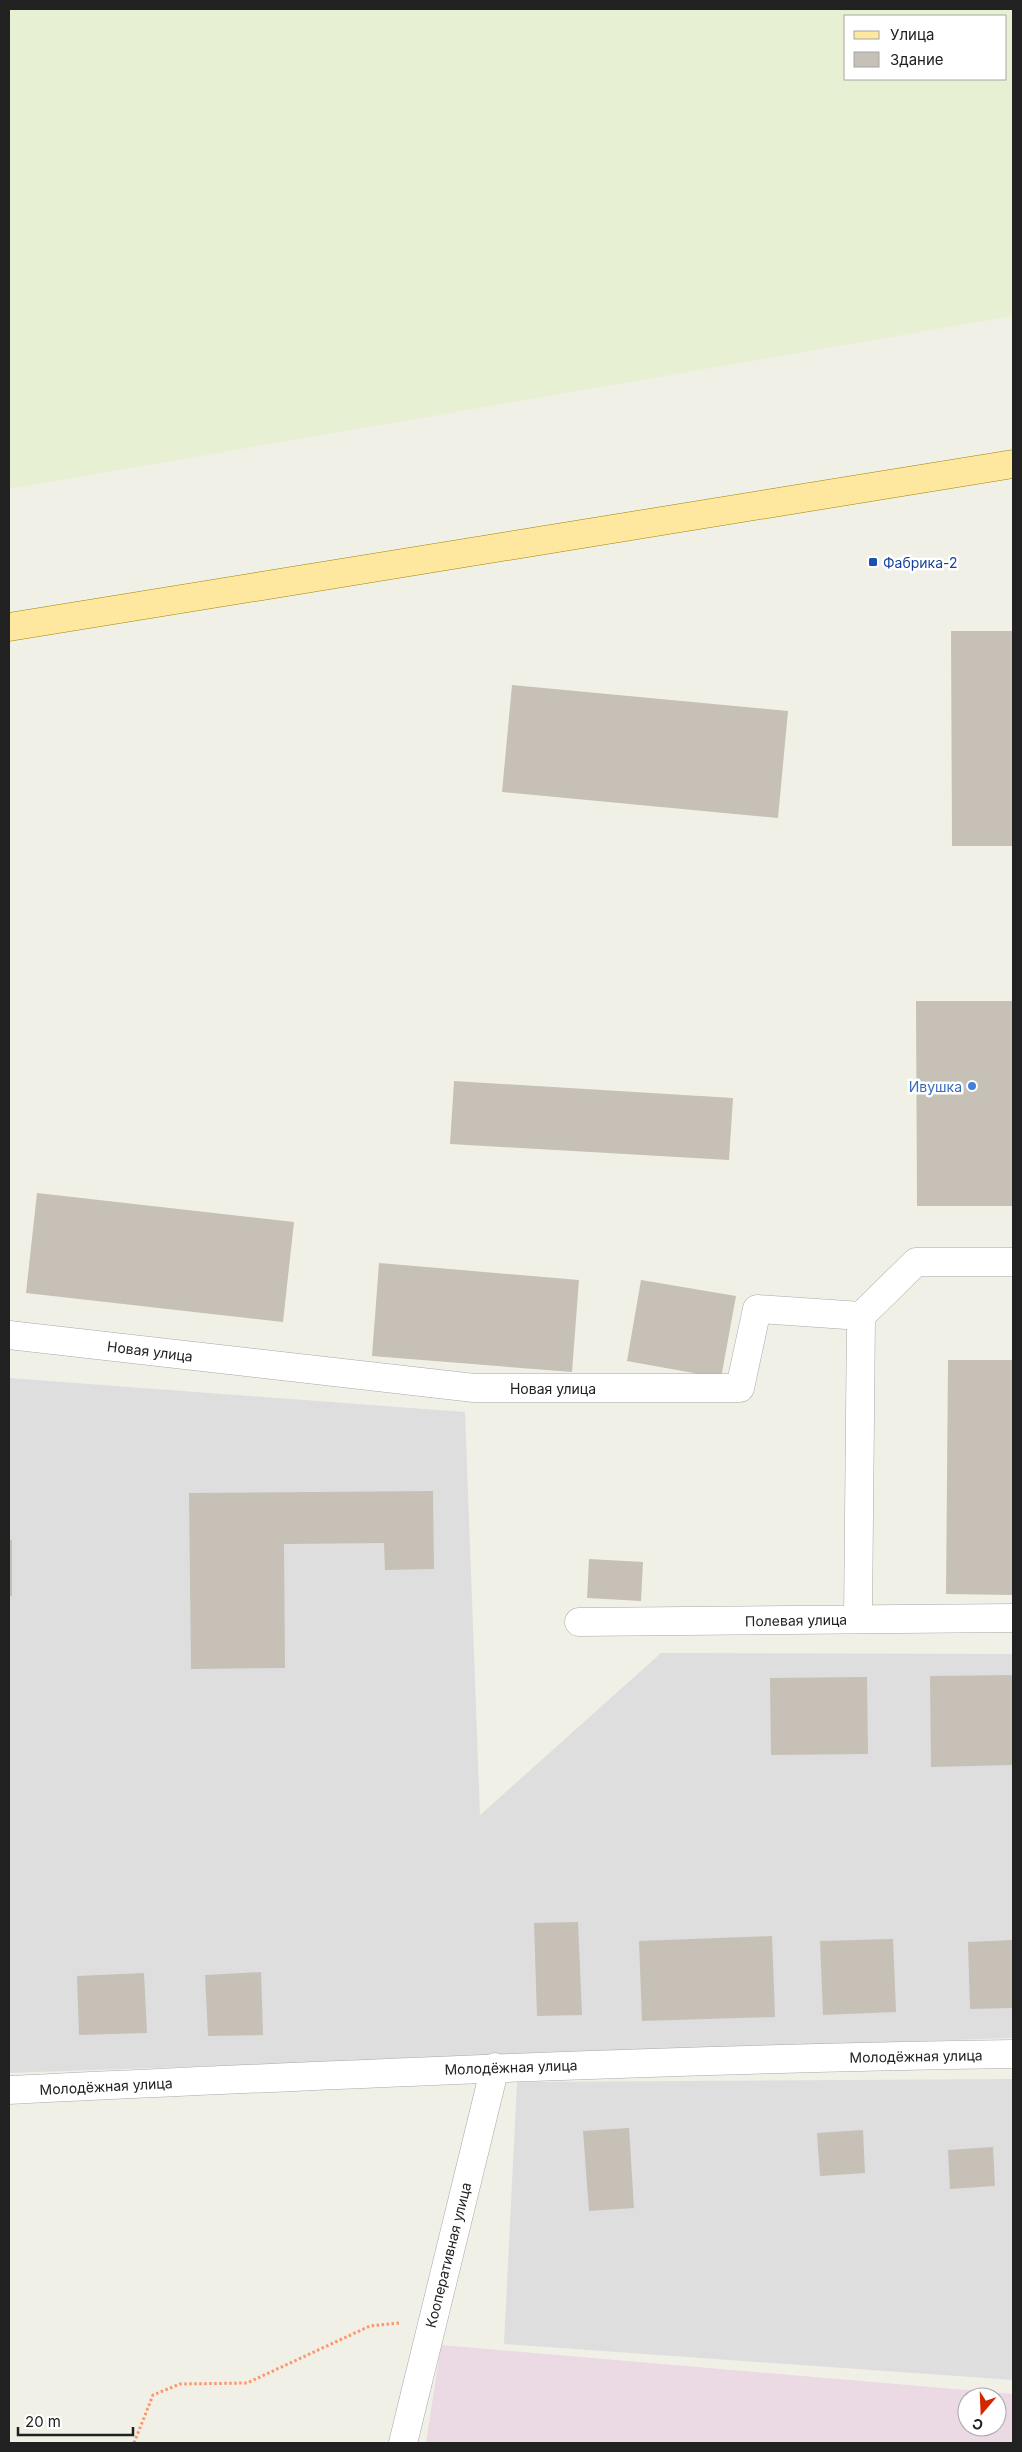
<svg xmlns="http://www.w3.org/2000/svg" width="1022" height="2452" font-family="Inter,sans-serif">
<style>
.residential{fill:#dfdede}
.industrial{fill:#ebd9e4;fill-rule:evenodd}
.farmland{fill:#e8f0d3;fill-rule:evenodd}
.building{fill:#c6c0b6}
.lines{fill:none;stroke-linecap:round;stroke-linejoin:round}
.minor-casing{stroke:#a8a8a8;stroke-width:29}
.major-casing{stroke:#9e8700;stroke-width:29}
.path{stroke:#fe966c;stroke-width:3;stroke-dasharray:2.5 2.5;stroke-linecap:butt}
.minor{stroke:#fff;stroke-width:28}
.major{stroke:#fee79f;stroke-width:28}
.transit-dot{fill:#1a4fb4;stroke:#fff;stroke-width:2}
.shop-dot{fill:#3f7fe0;stroke:#fff;stroke-width:2}
.labels{text-anchor:middle;dominant-baseline:central;stroke-width:5;stroke-linejoin:round;paint-order:stroke}
.transit-label{font-size:14px;fill:#164399;stroke:#fff;text-anchor:start}
.shop-label{font-size:14px;fill:#366cbe;stroke:#fff;text-anchor:end}
.street-label{font-size:14px;fill:#212121;stroke:#fff}
</style>
<rect width="100%" height="100%" fill="#f1f0e7"/>
<!-- residential -->
<path class="residential" d="M9,1378l456,34 15,403 181,-162 352,1v384l-1004,35z
M1013,2079v301l-509,-36 13,-262z"/>
<!-- industrial -->
<path class="industrial" d="M441,2345l572,49v49h-587zM967,2397h30v30h-30z"/>
<!-- farmland -->
<path class="farmland" d="M9,9h1004v307l-1004,173zM846,16h160v63h-160z"/>
<!-- building -->
<path class="building" d="M951,631h62v215h-61z
M512,685l276,26 -10,107 -276,-26z
M916,1001h97v205h-96z
M454,1081l279,17 -4,62 -279,-16z
M37,1193l257,29 -11,100 -257,-29z
M379,1263l200,17 -7,92 -200,-16z
M641,1280l95,16 -15,82 -94,-17z
M948,1360h65v235l-67,-1z
M433,1491l1,78 -49,1 -1,-27 -100,1 1,124 -94,1 -2,-176z
M9,1540h3v56h-3z
M589,1559l54,3 -2,39 -54,-3z
M1013,1675v90l-82,2 -1,-91z
M867,1677l1,77 -97,1 -1,-77z
M578,1922l4,93 -45,1 -3,-93z
M772,1936l3,81 -133,4 -3,-80z
M893,1939l3,73 -73,3 -3,-74z
M1013,1940v68l-43,1 -2,-67z
M261,1972l2,63 -55,1 -3,-61z
M144,1973l3,60 -68,2 -2,-59z
M629,2128l5,80 -45,3 -6,-80z
M863,2130l2,43 -45,3 -3,-43z
M993,2147l2,39 -45,3 -2,-39z"/>
<g class="lines">
<defs>
<path id="minor" d="M9,1335l465,53h266l17,-79 104,7 55,-54h97
M858,1619l3,-303
M579,1622l434,-4
M9,2090c335,-16 669,-31 1004,-36
M403,2443l92,-376"/>
<path id="major" d="M9,627l1004,-163"/>
</defs>
<!-- minor casing -->
<use href="#minor" class="minor-casing"/>
<!-- major casing -->
<use href="#major" class="major-casing"/>
<!-- path -->
<path class="path" d="M134,2443l19,-48 27,-11 67,-1 123,-57 29,-3"/>
<!-- minor -->
<use href="#minor" class="minor"/>
<!-- major -->
<use href="#major" class="major"/>
</g>
<!-- markers -->
<rect class="transit-dot" x="868" y="557" width="10" height="10" rx="2.5"/>
<circle class="shop-dot" cx="972" cy="1086" r="5"/>
<g class="labels">
<!-- transit labels -->
<g class="transit-label">
<text x="883" y="562">Фабрика-2</text>
</g>
<!-- shop labels -->
<g class="shop-label">
<text x="962" y="1086">Ивушка</text>
</g>
<!-- street labels -->
<g class="street-label">
<text transform="translate(150 1351) rotate(7)">Новая улица</text>
<text x="553" y="1388">Новая улица</text>
<text transform="translate(796 1620) rotate(-1)">Полевая улица</text>
<text transform="translate(916 2056) rotate(-1)">Молодёжная улица</text>
<text transform="translate(511 2067) rotate(-2)">Молодёжная улица</text>
<text transform="translate(106 2086) rotate(-3)">Молодёжная улица</text>
<text transform="translate(448 2255) rotate(-76)">Кооперативная улица</text>
</g>
</g>
<!-- border -->
<rect width="1022" height="2452" fill="none" stroke="#212121" stroke-width="20"/>
<!-- legend -->
<rect x="844" y="15" width="162" height="65" fill="#ffffff" stroke="#a6a6a6"/>
<rect x="854" y="31" width="25" height="8" fill="#fee79f" stroke="#a6a6a6"/>
<text x="890" y="40" font-size="15" fill="#212121">Улица</text>
<rect x="854" y="52" width="25" height="15" fill="#c6c0b6" stroke="#a6a6a6"/>
<text x="890" y="65" font-size="15" fill="#212121">Здание</text>
<!-- north arrow -->
<g transform="translate(982 2412) rotate(199)"><circle r="24" fill="#ffffff" stroke="#a6a6a6"/>
<path d="M0-4L9 19L0 12L-9 19Z" fill="#d22700"/>
<text y="-8" font-size="14" font-weight="bold" text-anchor="middle" fill="#212121">С</text>
</g>
<!-- scale -->
<path d="M18 2427v8h115v-8" fill="none" stroke="#212121" stroke-width="2.5"/>
<text x="25" y="2427" font-size="15" fill="#212121" stroke="#ffffff" stroke-width="4" paint-order="stroke">20 m</text>
</svg>
